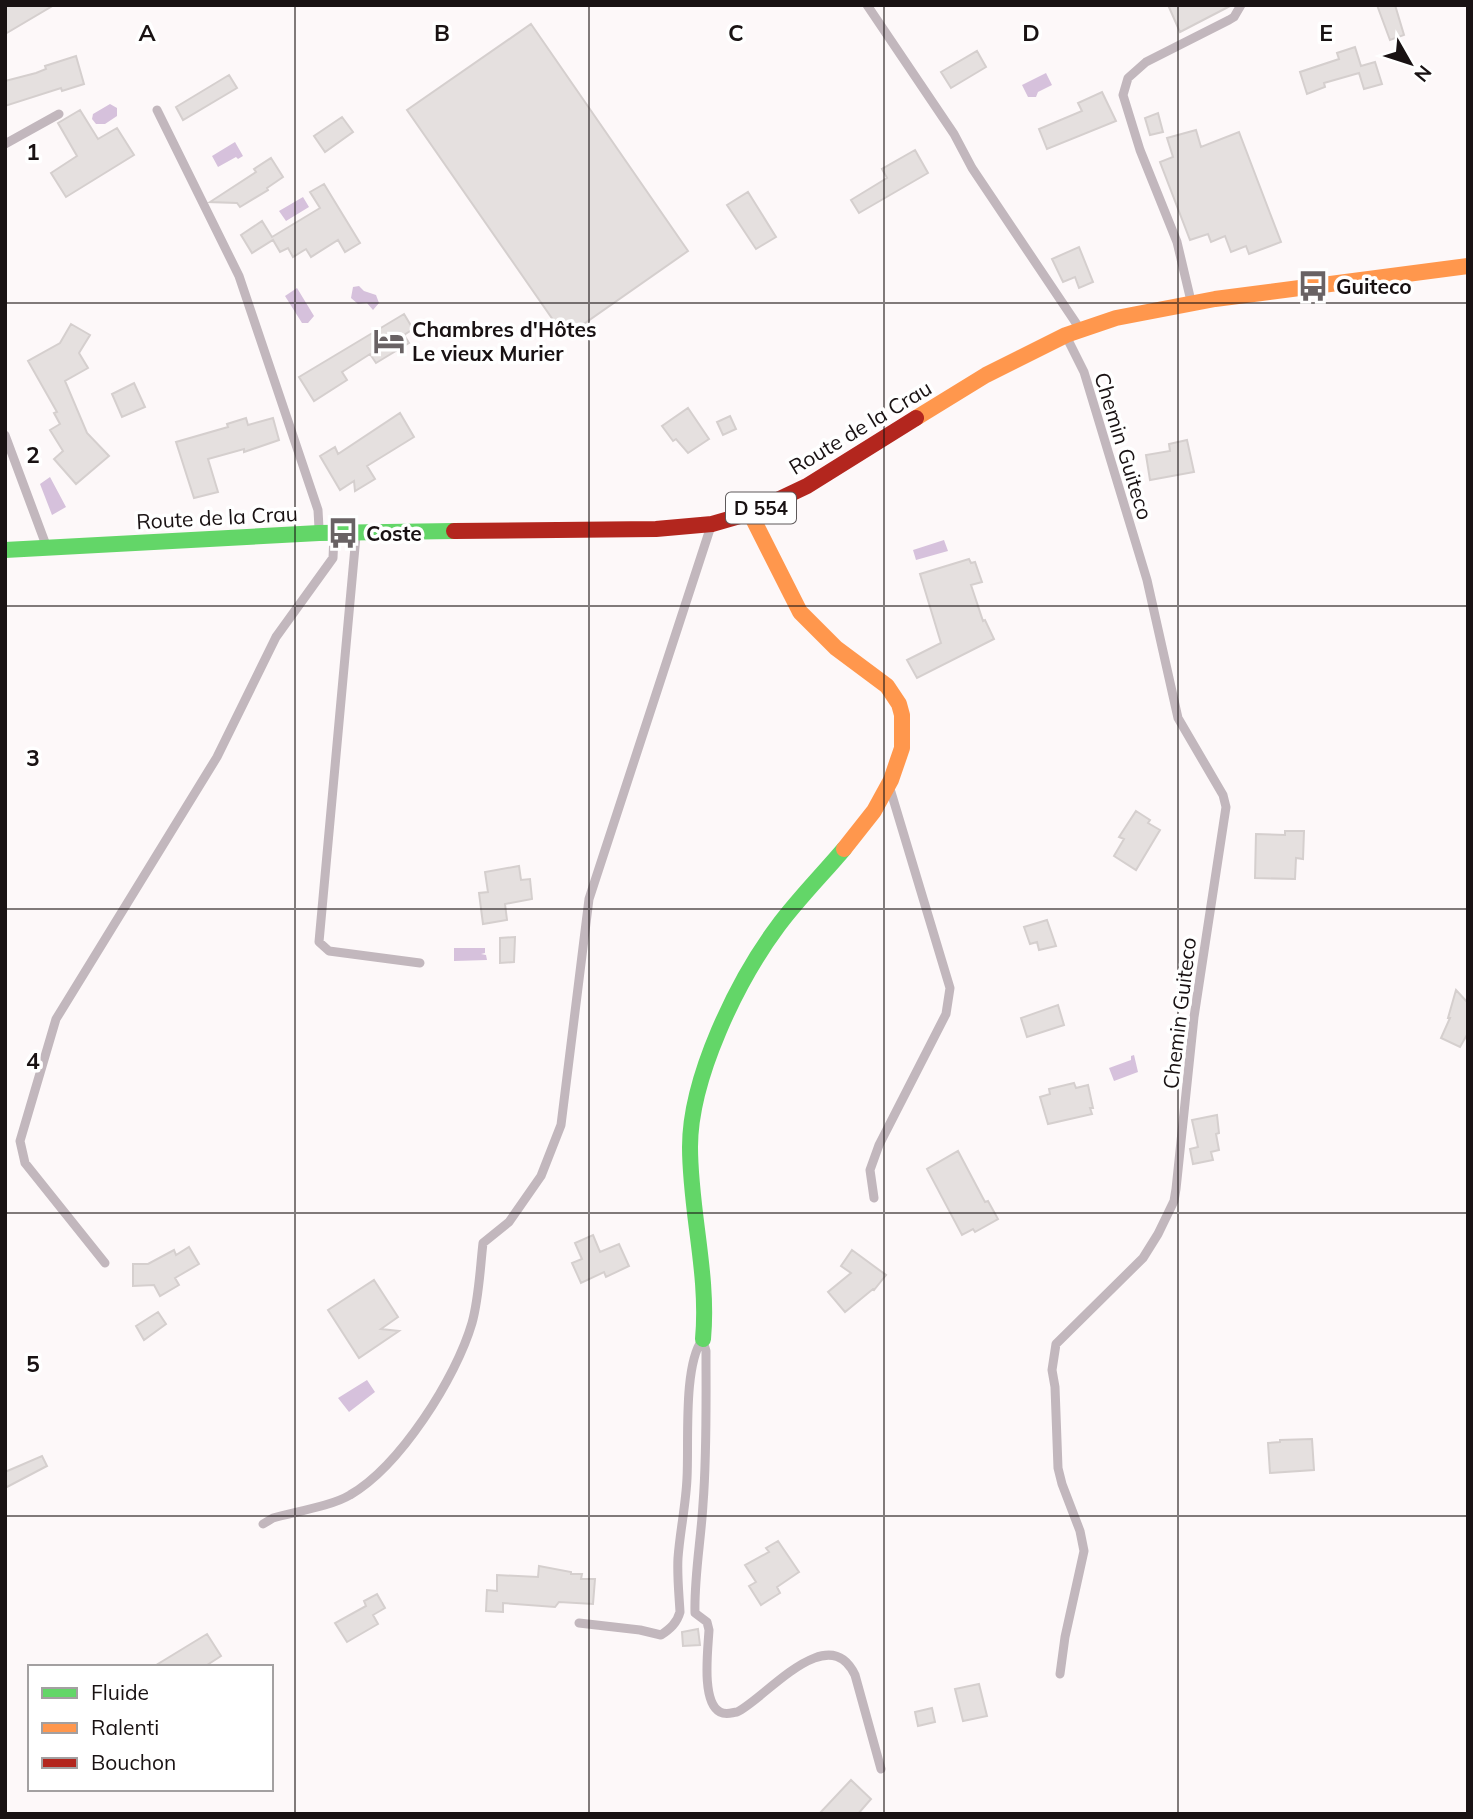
<svg xmlns="http://www.w3.org/2000/svg" width="1473" height="1819" font-family="Mulish,sans-serif">
<style>
.water{fill:#d6c1dc}
.building{fill:#e5e0df;stroke:#d5cfce;stroke-width:2}
.lines{fill:none;stroke-linecap:round;stroke-linejoin:round}
.lane{stroke:#c2b7bd;stroke-width:9}
.fast{stroke:#63d668;stroke-width:16}
.slow{stroke:#ff974d;stroke-width:16}
.jam{stroke:#b3261e;stroke-width:16}
.grid{fill:none;stroke:#191213;stroke-width:2;stroke-opacity:0.55}
.labels{text-anchor:middle;dominant-baseline:central;stroke-width:7;stroke-linejoin:round;paint-order:stroke}
.shield{fill:#fff;stroke:#5e595a;stroke-width:2}
.shield-label{font-size:19px;font-weight:bold;fill:#191213}
.poi-label{font-size:21px;font-weight:bold;fill:#191213;stroke:#fff;text-anchor:start}
.street-label{font-size:21px;fill:#191213;stroke:#fff}
.grid-label{font-size:23px;text-anchor:middle;font-weight:bold;fill:#191213;stroke:#fff;stroke-width:7;stroke-linejoin:round;paint-order:stroke}
</style>
<rect width="100%" height="100%" fill="#fdf8f9"/>
<!-- water -->
<path class="water" d="M1046,73l6,12 -14,7 -2,5h-8l-6,-12z
M110,104l7,4v8l-12,8h-9l-4,-5 1,-5z
M235,142l8,14 -5,3 -2,-2 -18,10 -6,-11z
M303,197l6,10 -23,14 -7,-10z
M359,286l5,5 12,4 3,8 -6,7 -6,-7 -9,1 -7,-6 2,-11z
M297,288l17,28 -6,7h-6l-17,-27z
M50,477l16,30 -14,8 -12,-31z
M944,540l4,11 -32,9 -3,-10z
M454,948h31v5l-4,1 5,1 1,5 -33,1z
M1134,1055l4,17 -24,9 -5,-13 22,-8v-4z
M367,1380l8,12 -26,20 -11,-14z"/>
<!-- building -->
<path class="building" d="M5,5h49l-49,29z
M1168,5h64l-52,27z
M1377,5h18l9,30 -14,5z
M531,24l157,227 -123,86 -158,-227z
M1355,47l6,19 14,-4 7,22 -18,5 -5,-16 -35,10 1,4 -18,7 -7,-22 39,-13 -2,-6z
M977,51l9,16 -35,21 -10,-16z
M76,56l8,28 -22,7 -1,-3 -56,18v-25l31,-8 10,-4 -1,-3z
M229,75l8,13 -54,32 -7,-13z
M1102,92l14,29 -69,28 -8,-20 43,-18 -4,-8z
M80,110l18,29 19,-11 17,27 -68,42 -15,-24 26,-17 -19,-33z
M1158,113l5,19 -13,3 -5,-17z
M342,117l11,15 -28,20 -11,-16z
M1196,130l5,17 38,-15 42,110 -32,12 -3,-8 -15,6 -6,-16 -14,6 -3,-8 -18,6 -30,-78 13,-5 -6,-19z
M915,150l13,23 -69,40 -8,-13 36,-22 -5,-9z
M271,158l12,19 -16,11 1,2 -28,17 -3,-4 -27,-1 46,-30 -2,-3z
M324,184l36,59 -15,9 -7,-12 -27,17 -5,-8 -13,8 -5,-9 -8,4 -7,-12 -21,13 -11,-18 21,-14 10,16 48,-29 -10,-16z
M748,192l28,45 -20,12 -29,-44z
M1079,247l14,35 -14,6 -4,-11 -12,5 -11,-23z
M404,314l9,15 -9,6 5,8 -33,20 -6,-9 -28,18 5,8 -33,21 -15,-24z
M71,324l19,11 -11,18 9,15 -23,13 22,52 22,23 -33,28 -22,-25 9,-8 -13,-21 10,-6 -6,-11 3,-1 -29,-51 32,-18z
M134,383l11,24 -23,10 -10,-23z
M688,408l21,31 -21,14 -12,-14 -3,2 -11,-15z
M400,413l14,24 -47,29 8,13 -20,12 -1,-10 -14,9 -20,-34 15,-9 3,7z
M730,416l6,13 -13,6 -6,-13z
M246,418l2,7 25,-7 6,22 -35,12v-3l-36,10 10,33 -24,6 -18,-56 52,-15 -1,-3z
M1187,440l7,32 -44,8 -4,-25 24,-4 -1,-7z
M969,559l2,4 4,-1 7,20 -11,3 12,36 2,-1 9,19 -77,39 -10,-18 34,-17 -21,-69z
M1136,811l14,9 -2,3 12,7 -24,40 -22,-14 10,-17 -5,-2z
M1285,831h19l-1,28 -7,-1 -1,21 -40,-1 1,-44 29,1z
M519,866l2,14 9,-1 2,20 -27,5 2,16 -24,4 -4,-31 9,-1 -3,-20z
M1047,920l9,26 -17,4 -2,-8 -7,2 -6,-17z
M515,937l-1,25 -14,1v-25z
M1456,990l12,13v30l-8,14 -19,-9 9,-20h-2z
M1058,1005l6,20 -37,12 -6,-19z
M1074,1083l2,5 12,-3 5,23h-3l2,6 -44,10 -8,-27 10,-3 -1,-5z
M1217,1115l2,18 -3,1 3,16 -8,2 2,8 -20,4 -3,-15 8,-2 -6,-27z
M958,1151l27,51 3,-1 10,18 -23,13 -2,-3 -11,6 -35,-66z
M593,1235l7,17 19,-8 10,22 -23,11 -2,-5 -23,11 -9,-20 10,-4 -7,-16z
M189,1247l10,17 -24,14 4,7 -19,11 -6,-11 -21,1v-22h15l26,-14 2,5z
M852,1250l34,25 -12,15 -1,-1 -28,23 -17,-20 23,-19 -10,-7z
M374,1280l24,37 -17,12 18,2 -40,27 -31,-48z
M158,1312l8,12 -22,16 -8,-14z
M1312,1439l2,31 -44,3 -2,-30 12,-1v-2z
M42,1456l5,10 -42,22v-16z
M778,1541l21,31 -22,15 3,6 -19,12 -12,-19 7,-4 -11,-17 24,-13 -3,-4z
M539,1566l32,6v2h11l-1,5h14l-2,25 -34,-2 -4,5 -52,-4v9l-17,-1 1,-21 10,1v-16l41,2z
M377,1594l8,14 -12,7 5,9 -31,18 -12,-19 31,-17 -2,-5z
M698,1629l2,16 -17,1 -1,-14z
M207,1634l14,22 -17,11h-51z
M979,1684l8,32 -24,5 -8,-32z
M932,1708l3,14 -17,4 -3,-14z
M851,1780l20,19 -13,15h-39z"/>
<g class="lines">
<!-- lane -->
<path class="lane" d="M867,5l87,129 18,34 106,158
M157,110l82,166 79,234 1,18
M5,144l54,-30
M1191,301l-14,-59 -37,-92 -17,-55 5,-17 18,-16 83,-42 5,-3 7,-12
M5,435l41,110
M356,536l-37,406 10,9 91,12
M874,1198l-4,-28 9,-25 67,-131 4,-26 -59,-196
M105,1263l-80,-100 -5,-22 36,-122 161,-262 59,-120 57,-79 1,-23
M703,1341l3,10c0,51 1,102 -3,153 -2,36 -9,73 -8,109l12,9 2,8c-1,19 -8,72 11,82 6,3 10,1 17,0 29,-14 91,-93 118,-37l26,94
M263,1524l10,-6c21,-6 59,-12 77,-23 50,-29 106,-117 122,-172 7,-25 8,-54 11,-80l26,-21 32,-46 20,-51 28,-226 121,-370
M579,1623l61,7 21,5c9,-6 16,-12 19,-23 -1,-18 -3,-36 -2,-54 2,-27 8,-54 9,-80 2,-35 -4,-111 15,-138
M1060,1674l5,-37 19,-86 -4,-20 -18,-47 -4,-16 -3,-81 -3,-17 4,-26 87,-86 15,-24 16,-33 2,-12 18,-172 32,-210 -3,-12 -45,-77 -31,-138 -63,-208 -16,-32"/>
<!-- fast -->
<path class="fast" d="M5,550l314,-17 135,-2
M703,1339c6,-65 -13,-127 -13,-192 0,-69 47,-166 88,-221 20,-27 44,-51 66,-77"/>
<!-- slow -->
<path class="slow" d="M916,418l70,-43 80,-40 50,-17 99,-19 253,-33
M750,513l50,99 36,36 51,38 12,18 3,11v33l-11,32 -17,31 -30,38"/>
<!-- jam -->
<path class="jam" d="M454,531l202,-2 56,-5 38,-11 57,-27 109,-68"/>
</g>
<!-- grid -->
<path class="grid" d="M295,5v1809M589,5v1809M884,5v1809M1178,5v1809M5,303h1463M5,606h1463M5,909h1463M5,1213h1463M5,1516h1463"/>
<!-- icons -->
<defs>
<symbol id="bus-bare" viewBox="-9 -9 18 18"><path d="M-5-6H5V4H4V6H2V4H-2V6H-4V4H-5ZM-3.5-4V0h7V-4ZM-3.5 1.2v1.5H-2V1.2ZM2 1.2v1.5H3.5V1.2Z" fill="#696264" stroke="#fff" stroke-width="2.5" paint-order="stroke"/></symbol>
<symbol id="hotel-bare" viewBox="-9 -9 18 18"><path d="M-6-4.5h1.5V1H6V5H4.5V3h-9V5H-6ZM-4 0a1.8 1.8 0 1 1 3.6 0ZM.5 0V-2.5h3Q6-2.5 6 0Z" fill="#696264" stroke="#fff" stroke-width="2.5" paint-order="stroke"/></symbol>
</defs>
<g fill-rule="evenodd">
<use href="#bus-bare" x="1291" y="264" width="44" height="44"/>
<use href="#hotel-bare" x="367" y="319" width="44" height="44"/>
<use href="#bus-bare" x="321" y="511" width="44" height="44"/>
</g>
<g class="labels">
<!-- shield labels -->
<rect class="shield" x="726" y="492.5" width="70" height="31" rx="5"/>
<g class="shield-label">
<text x="761" y="508">D 554</text>
</g>
<!-- poi labels -->
<g class="poi-label">
<text x="1336" y="286">Guiteco</text>
<text x="412" y="329">Chambres d'Hôtes<tspan x="412" dy="24">Le vieux Murier</tspan></text>
<text x="366" y="533">Coste</text>
</g>
<!-- street labels -->
<g class="street-label">
<text transform="translate(860 427) rotate(-31)">Route de la Crau</text>
<text transform="translate(1124 446) rotate(73)">Chemin Guiteco</text>
<text transform="translate(217 517) rotate(-3)">Route de la Crau</text>
<text transform="translate(1179 1013) rotate(-83)">Chemin Guiteco</text>
</g>
</g>
<g class="grid-label">
<text x="147" y="41">A</text>
<text x="442" y="41">B</text>
<text x="736" y="41">C</text>
<text x="1031" y="41">D</text>
<text x="1326" y="41">E</text>
<text x="33" y="160">1</text>
<text x="33" y="463">2</text>
<text x="33" y="766">3</text>
<text x="33" y="1069">4</text>
<text x="33" y="1372">5</text>
</g>
<!-- border -->
<rect width="1473" height="1819" fill="none" stroke="#191213" stroke-width="14"/>
<!-- legend -->
<rect x="28" y="1665" width="245" height="126" fill="#ffffff" stroke="#a3a0a1" stroke-width="2"/>
<rect x="42" y="1688" width="35" height="10" fill="#63d668" stroke="#a3a0a1" stroke-width="2"/>
<text x="91" y="1700" font-size="21" fill="#191213">Fluide</text>
<rect x="42" y="1723" width="35" height="10" fill="#ff974d" stroke="#a3a0a1" stroke-width="2"/>
<text x="91" y="1735" font-size="21" fill="#191213">Ralenti</text>
<rect x="42" y="1758" width="35" height="10" fill="#b3261e" stroke="#a3a0a1" stroke-width="2"/>
<text x="91" y="1770" font-size="21" fill="#191213">Bouchon</text>
<!-- north arrow -->
<g transform="translate(1410 63) rotate(129)" stroke="#ffffff" stroke-width="5" paint-order="stroke">
<path d="M0-5L12 26L0 18L-12 26Z" fill="#191213"/>
<text y="-10" font-size="19" font-weight="bold" text-anchor="middle" fill="#191213">N</text>
</g>
</svg>
